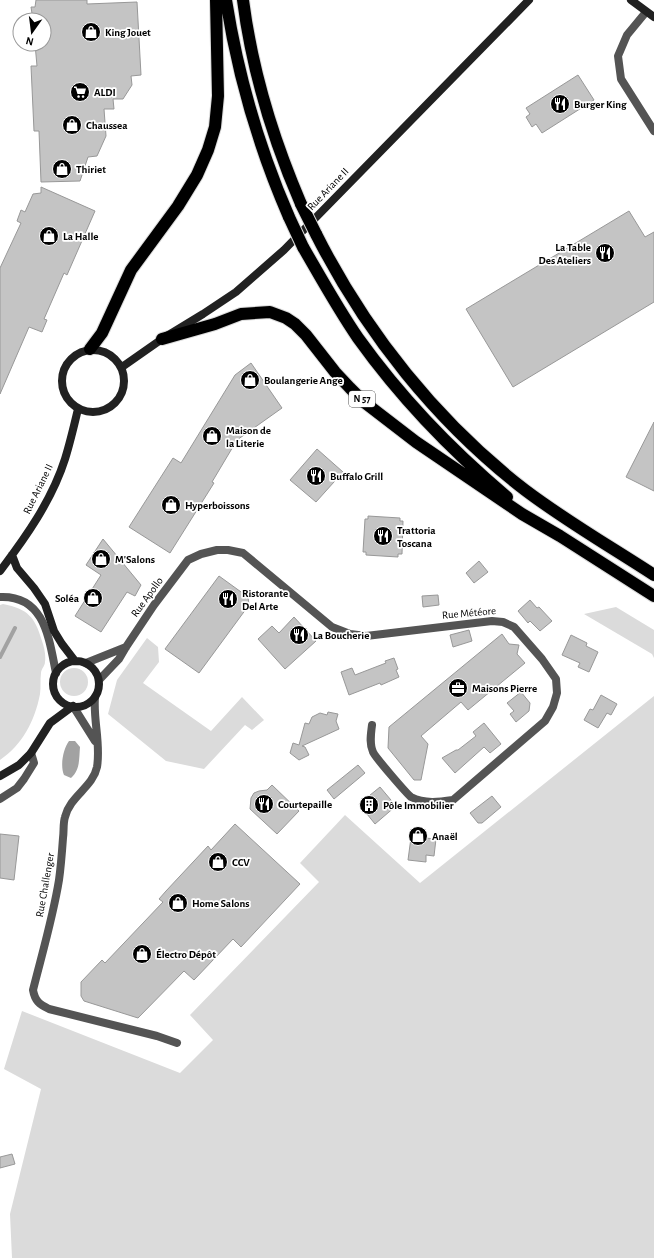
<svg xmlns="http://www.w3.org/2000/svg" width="654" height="1258" font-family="'Alegreya Sans',sans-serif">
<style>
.green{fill:#dbdbdb}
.water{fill:#a2a2a2}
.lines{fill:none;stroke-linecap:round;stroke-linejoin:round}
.stream{stroke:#a2a2a2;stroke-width:4}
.building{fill:#c4c4c4;stroke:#989898}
.highway-casing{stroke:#dbdbdb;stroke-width:14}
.street{stroke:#545454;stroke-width:8}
.secondary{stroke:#212121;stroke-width:8}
.highway{stroke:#000;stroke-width:12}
.highway-bridge-casing{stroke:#dbdbdb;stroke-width:14;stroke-linecap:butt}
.highway-bridge{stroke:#000;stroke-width:12}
.labels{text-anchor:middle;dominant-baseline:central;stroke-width:3.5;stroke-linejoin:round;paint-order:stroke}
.shield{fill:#fff;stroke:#4c4c4c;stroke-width:1}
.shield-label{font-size:10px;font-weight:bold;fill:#000}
.poi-label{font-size:11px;font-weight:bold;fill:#000;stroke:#fff;text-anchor:start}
.street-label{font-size:11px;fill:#000;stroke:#fff}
</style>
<rect width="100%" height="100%" fill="#fff"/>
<!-- green -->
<path class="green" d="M3,604c25,5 32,13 39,37 2,6 4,13 3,21 0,4 -4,7 -4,11 -1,7 0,14 -1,21 -5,27 -18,51 -40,66v-155z
M616,607l38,23v28l-2,-4 -68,-40z
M147,638l11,9 1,15 -16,21 68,48 31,-34 22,23 -12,10 -7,-5 -41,44 -38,-8 -58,-47 9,-34z
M60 682a14 14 0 1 1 28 0a14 14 0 1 1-28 0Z
M654,696v562h-642l-2,-44 31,-125 -37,-20 18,-58 158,62 33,-33 -23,-25 129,-133 -19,-19 45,-48 75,68z"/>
<!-- water -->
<path class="water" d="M69,741h6l5,6c-1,13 0,23 -9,31l-7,-3c-4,-9 -1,-26 5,-34z"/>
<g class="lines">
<!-- stream -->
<path class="stream" d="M0,657l15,-29"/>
</g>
<!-- building -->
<path class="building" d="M36,0h51v4l50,-2 4,73 -10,1 1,9 -9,14h-10l1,10h-10l2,27 -9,20 -9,1 -8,24 -39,1 -2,-51h-5l-3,-65h6l-2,-22h9v-24h-11l-2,-13h4z
M578,75l16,25 -52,33 -6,-9 -4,3 -6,-10 4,-3 -4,-6z
M41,187l54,24 -28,64 -3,-2 -20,46 3,1 -5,12 -13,-5 -29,67v-126l21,-45 -4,-2 4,-11 4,2 8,-18 8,-1z
M629,211l16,26 9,-5v70l-141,85 -47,-78z
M251,363l31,45 -45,32 -25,42 2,1 -44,70 -41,-26 44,-69 8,5 54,-88z
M654,422v69l-28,-14z
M317,449l26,23 -27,30 -26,-22z
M368,516l32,2v3h3l-1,33h-4v3l-32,-2v-3h-3l2,-33h3z
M103,539l38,46 -6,11 -8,-4 -26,40 -26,-16 26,-41 -15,-10z
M479,561l9,11 -14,11 -8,-10z
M219,576l29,21 1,8 -50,68 -34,-24z
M438,595l1,10 -16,2 -1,-11z
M530,600l7,8 2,-1 13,14 -12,10 -10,-10 -2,2 -10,-12z
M294,617l22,24 -31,28 -27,-30 14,-13 7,7z
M469,630l3,11 -19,6 -3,-12z
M502,634l7,10 10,1 -2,9 8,9 -57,47 -7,-8 -40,34 7,8 -7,36h-7l-26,-32 1,-21z
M571,635l16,8 -1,3 12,6 -9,20 -11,-5 2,-4 -18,-8z
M394,658l4,11 -2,1 3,7 -18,8 -1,-2 -31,12 -8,-23 11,-4 3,7 31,-12 -1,-2z
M521,692l9,11 -1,8 -13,11 -6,-8 4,-3 -7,-8z
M601,695l16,9 -6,11 -4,-2 -9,15 -14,-8 6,-11 3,1z
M328,712l10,2 -2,7 3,8 -37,17 3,1 4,8 -10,5 -9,-7 3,-10 6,2 6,-22 4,1 3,-7 8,-4 7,2z
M484,723l17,21 -11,9 -6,-6 -29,26 -13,-15 14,-8h2l18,-14 -3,-4z
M358,765l7,8 -31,26 -7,-9z
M272,785l27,26 -22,23 -27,-25 1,-11 3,-5 5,-2 8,-1z
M380,787l16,19 -21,18 -16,-20z
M492,796l9,11 -19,16h-4l-8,-10z
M235,824l65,60 -59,63 -8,-8 -39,41 -10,-9 -46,47 -54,-17 -3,-5v-14l21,-22 3,3 58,-61 -4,-3 7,-8 42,-45 3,4z
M412,830l14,2 -1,6 11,1 -2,17 -8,-1v7l-18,-2z
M0,834l19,2 -5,44 -14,-2z
M12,1154l3,10 -15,4v-11z"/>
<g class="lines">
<defs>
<path id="highway" d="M226,0c12,76 32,146 63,217
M243,0c9,70 30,139 58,204
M316,234c50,99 121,188 209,256 41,31 86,57 129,85
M303,247c18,31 35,62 55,91 43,60 93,112 149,159
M162,339l53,-15 26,-10 29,-2 16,6 9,6 11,11 29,37 15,16 14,14 52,40 106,72 38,22 94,60
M90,349l12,-16 29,-63 47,-64 19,-31 11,-25 7,-23 3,-31 -2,-96"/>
</defs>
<!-- highway casing -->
<use href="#highway" class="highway-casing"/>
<!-- street -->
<path class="street" d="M646,12l-19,23 -9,21 3,23 33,52
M0,597c45,-2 49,42 56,76
M86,663l40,-16
M99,680l20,-21 7,-12 28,-42 34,-45 13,-6 16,-4h11l15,3 89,74 18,7 16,2 126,-15 11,1 11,5 28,32 14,20 1,14 -4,14 -8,14 -92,79c-14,2 -28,4 -42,-3 -4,-3 -36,-40 -38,-45 -4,-9 -2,-18 -1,-27
M95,697c-2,23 6,47 2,70 -4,20 -27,29 -32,50 -2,6 -1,14 -2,21 -1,14 -2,28 -4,42 -6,37 -17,74 -26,110 2,11 6,14 16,19l108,27 20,7
M73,706l22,35
M0,799l17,-11 7,-9 10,-16 -3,-10"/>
<!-- secondary -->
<path class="secondary" d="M631,0l23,17
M62 381a31 31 0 1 1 62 0a31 31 0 1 1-62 0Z
M122,367l40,-28 41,-25 33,-22 48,-42 245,-250
M12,555l5,13 17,20 11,16 9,27 8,13 13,17
M0,571c26,-34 52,-71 65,-112 5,-16 9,-33 13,-50
M53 684a23 23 0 1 1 46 0a23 23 0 1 1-46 0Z
M0,776l19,-11 12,-12 19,-30 23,-17"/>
<!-- highway -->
<use href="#highway" class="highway"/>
<defs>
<path id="highway-bridge" d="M301,204l15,30
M289,217l14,30"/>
</defs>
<!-- highway-bridge casing -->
<use href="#highway-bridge" class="highway-bridge-casing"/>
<!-- highway-bridge -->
<use href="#highway-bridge" class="highway-bridge"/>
</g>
<!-- icons -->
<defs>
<symbol id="shop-disc" viewBox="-11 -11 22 22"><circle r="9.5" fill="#000" stroke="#fff"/><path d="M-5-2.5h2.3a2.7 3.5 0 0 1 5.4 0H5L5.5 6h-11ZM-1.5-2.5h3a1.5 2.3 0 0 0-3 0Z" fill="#fff"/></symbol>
<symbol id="supermarket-disc" viewBox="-11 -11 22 22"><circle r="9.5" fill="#000" stroke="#fff"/><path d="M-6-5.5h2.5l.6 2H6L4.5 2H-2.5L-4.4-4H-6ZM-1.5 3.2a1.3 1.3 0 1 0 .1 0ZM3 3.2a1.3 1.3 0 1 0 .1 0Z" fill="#fff"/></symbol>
<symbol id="restaurant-disc" viewBox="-11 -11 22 22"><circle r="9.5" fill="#000" stroke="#fff"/><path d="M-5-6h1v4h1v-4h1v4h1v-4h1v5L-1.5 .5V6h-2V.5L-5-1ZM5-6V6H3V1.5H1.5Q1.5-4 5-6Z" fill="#fff"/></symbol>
<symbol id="office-disc" viewBox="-11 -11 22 22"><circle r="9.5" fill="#000" stroke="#fff"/><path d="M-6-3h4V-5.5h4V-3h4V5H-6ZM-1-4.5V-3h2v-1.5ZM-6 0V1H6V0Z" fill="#fff"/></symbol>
<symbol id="building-disc" viewBox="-11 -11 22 22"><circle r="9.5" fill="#000" stroke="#fff"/><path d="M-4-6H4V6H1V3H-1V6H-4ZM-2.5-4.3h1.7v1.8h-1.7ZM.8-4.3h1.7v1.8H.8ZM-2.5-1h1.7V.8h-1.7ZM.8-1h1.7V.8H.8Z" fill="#fff"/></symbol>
</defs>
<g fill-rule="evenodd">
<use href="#shop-disc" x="80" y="21" width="22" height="22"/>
<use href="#supermarket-disc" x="69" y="81" width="22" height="22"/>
<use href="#restaurant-disc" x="549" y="93" width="22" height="22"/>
<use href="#shop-disc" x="61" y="114" width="22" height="22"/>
<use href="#shop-disc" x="51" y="158" width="22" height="22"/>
<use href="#shop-disc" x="38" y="225" width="22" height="22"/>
<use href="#restaurant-disc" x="594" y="242" width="22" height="22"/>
<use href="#shop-disc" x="239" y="369" width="22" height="22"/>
<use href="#shop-disc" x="201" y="425" width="22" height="22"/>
<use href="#restaurant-disc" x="305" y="465" width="22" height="22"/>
<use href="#shop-disc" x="160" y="494" width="22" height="22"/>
<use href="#restaurant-disc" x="372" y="525" width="22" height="22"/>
<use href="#shop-disc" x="90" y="548" width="22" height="22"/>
<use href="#shop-disc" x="82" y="587" width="22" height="22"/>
<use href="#restaurant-disc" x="217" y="588" width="22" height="22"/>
<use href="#restaurant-disc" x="288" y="624" width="22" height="22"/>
<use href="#office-disc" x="447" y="677" width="22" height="22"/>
<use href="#restaurant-disc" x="253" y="793" width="22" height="22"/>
<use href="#building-disc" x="358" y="794" width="22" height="22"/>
<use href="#shop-disc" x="407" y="825" width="22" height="22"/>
<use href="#shop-disc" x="207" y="851" width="22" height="22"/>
<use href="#shop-disc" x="167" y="892" width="22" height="22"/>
<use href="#shop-disc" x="131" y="943" width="22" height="22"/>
</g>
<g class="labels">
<!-- shield labels -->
<rect class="shield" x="349" y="391" width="26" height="16" rx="3"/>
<g class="shield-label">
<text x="362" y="399">N 57</text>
</g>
<!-- poi labels -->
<g class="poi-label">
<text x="105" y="32">King Jouet</text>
<text x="94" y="92">ALDI</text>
<text x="574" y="104">Burger King</text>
<text x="86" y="125">Chaussea</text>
<text x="76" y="169">Thiriet</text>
<text x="63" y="236">La Halle</text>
<text x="591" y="247" text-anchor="end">La Table<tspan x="591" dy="13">Des Ateliers</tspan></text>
<text x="264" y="380">Boulangerie Ange</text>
<text x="226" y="430">Maison de<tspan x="226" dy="13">la Literie</tspan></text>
<text x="330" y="476">Buffalo Grill</text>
<text x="185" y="505">Hyperboissons</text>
<text x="397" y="530">Trattoria<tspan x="397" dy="13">Toscana</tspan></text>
<text x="115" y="559">M'Salons</text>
<text x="242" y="593">Ristorante<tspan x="242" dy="13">Del Arte</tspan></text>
<text x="79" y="598" text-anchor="end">Soléa</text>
<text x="313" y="635">La Boucherie</text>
<text x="472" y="688">Maisons Pierre</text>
<text x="278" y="804">Courtepaille</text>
<text x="383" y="805">Pôle Immobilier</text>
<text x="432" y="836">Anaël</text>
<text x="232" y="862">CCV</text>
<text x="192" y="903">Home Salons</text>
<text x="156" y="954">Électro Dépôt</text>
</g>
<!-- street labels -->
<g class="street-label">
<text transform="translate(328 189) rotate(-46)">Rue Ariane II</text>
<text transform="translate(38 489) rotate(-64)">Rue Ariane II</text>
<text transform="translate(147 597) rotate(-54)">Rue Apollo</text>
<text transform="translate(469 613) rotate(-5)">Rue Météore</text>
<text transform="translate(45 885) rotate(-80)">Rue Challenger</text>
</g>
</g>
<!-- north arrow -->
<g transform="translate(32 32) rotate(194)"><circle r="19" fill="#ffffff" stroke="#999999"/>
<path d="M0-3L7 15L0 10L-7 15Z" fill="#000000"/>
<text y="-6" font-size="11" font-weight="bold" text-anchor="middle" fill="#000000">N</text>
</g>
</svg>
